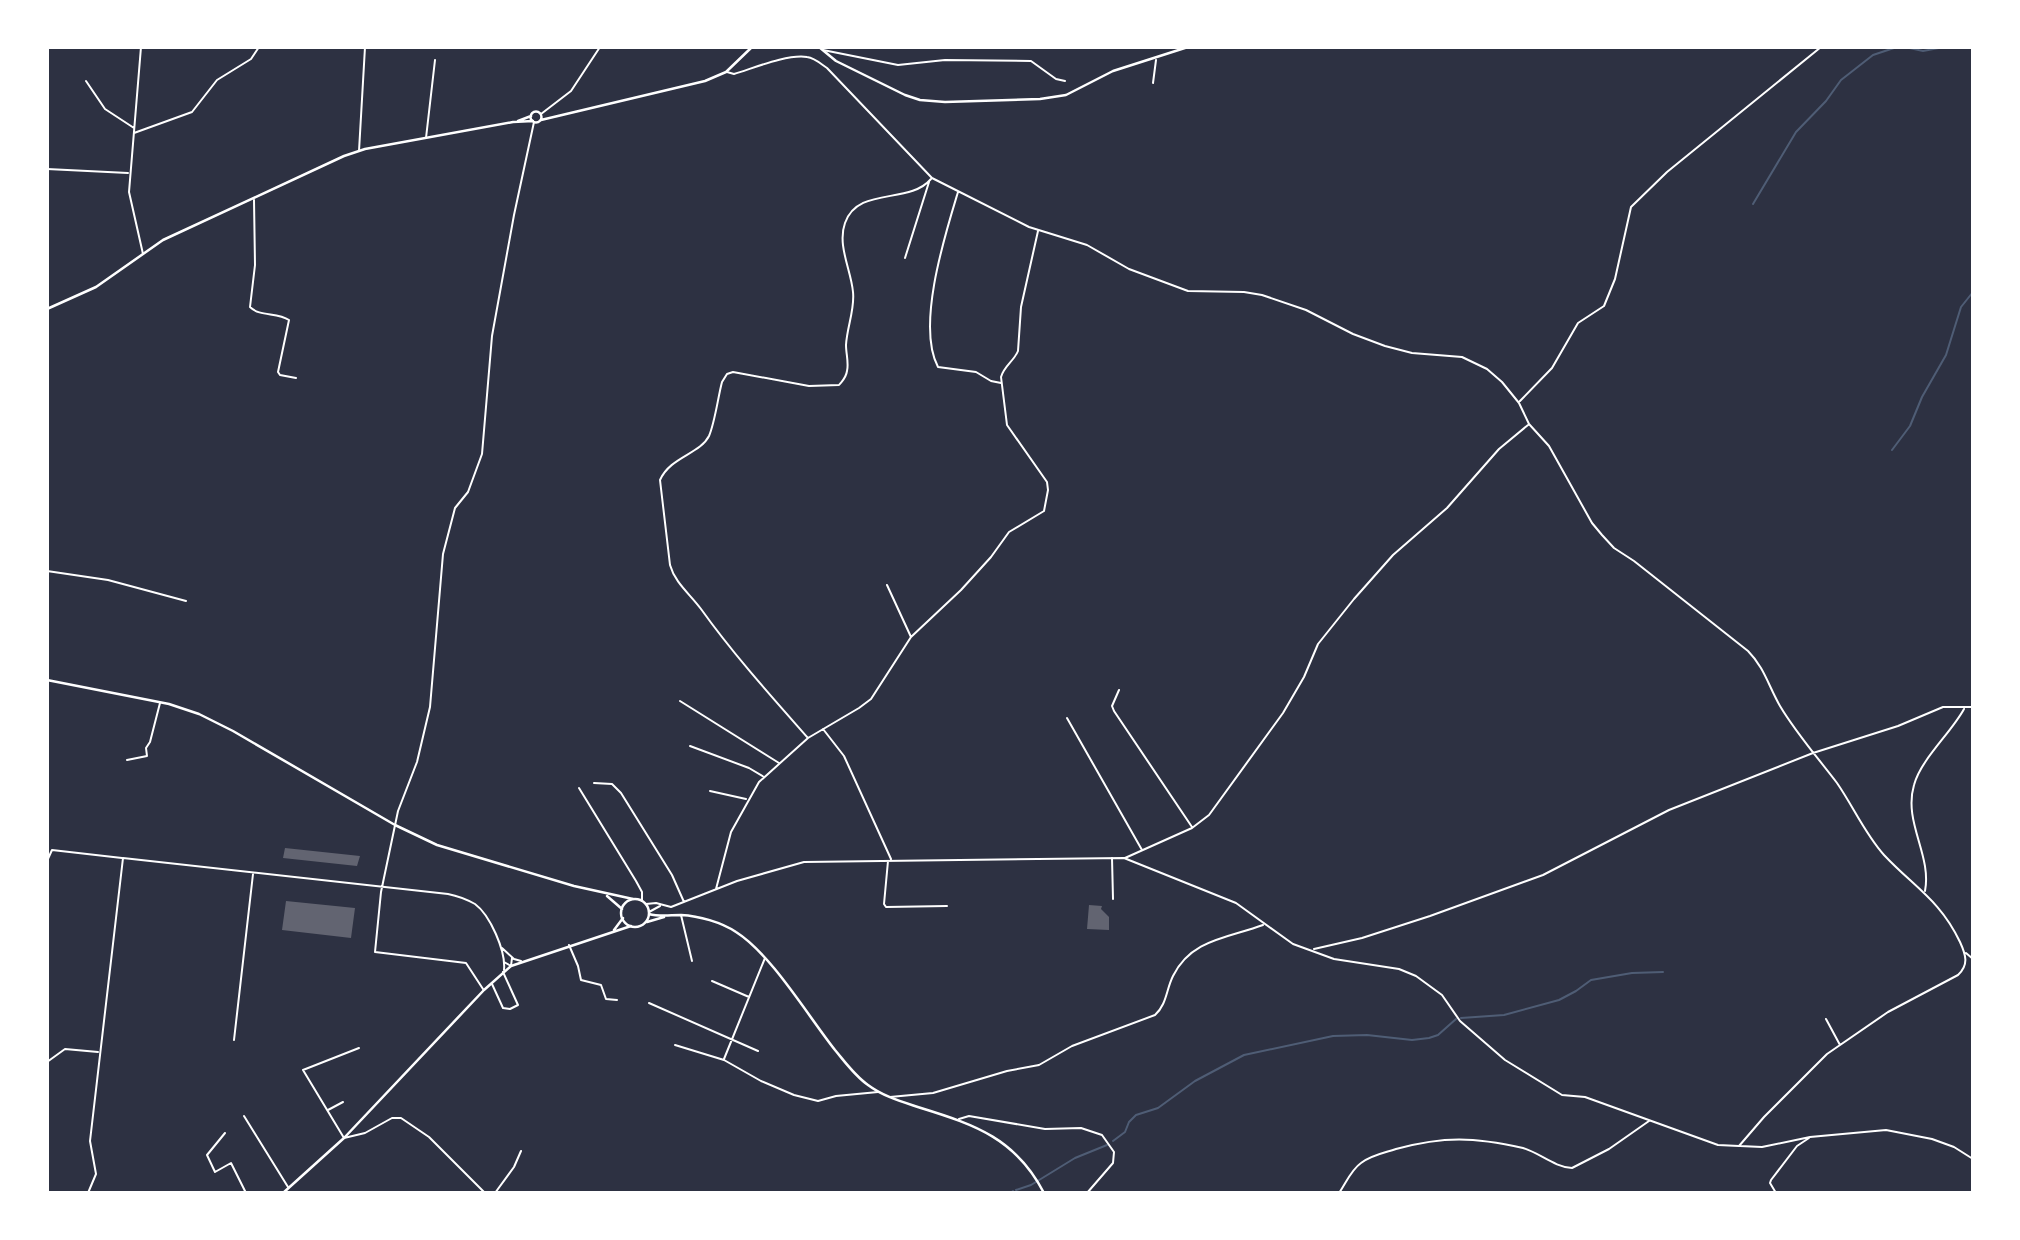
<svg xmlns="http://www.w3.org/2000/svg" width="2020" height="1240" font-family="'Archivo Narrow',sans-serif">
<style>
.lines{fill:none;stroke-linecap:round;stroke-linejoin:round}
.stream{stroke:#4f5d75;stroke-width:2}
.building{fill:#626471}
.minor{stroke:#fff;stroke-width:2}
.tertiary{stroke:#fff;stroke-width:2.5}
.secondary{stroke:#fff;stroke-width:2.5}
.primary{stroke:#fff;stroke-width:2.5}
</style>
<rect width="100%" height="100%" fill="#2d3142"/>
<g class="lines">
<!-- stream -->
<path class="stream" d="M1905,47l18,4 21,-4
M1753,204l43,-72 30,-31 15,-21 32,-25 24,-8
M1892,450l18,-24 12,-29 24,-42 15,-48 12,-15
M1461,1018l43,-3 55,-15 17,-9 15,-11 41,-7 31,-1
M1113,1141l12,-9 4,-10 7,-7 22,-7 37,-27 49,-26 89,-19 34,-1 45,5 17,-2 9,-3 18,-16
M1016,1190l15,-5 44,-27 32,-13
M1010,1193l3,-2"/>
</g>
<!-- building -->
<path class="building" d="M285,848l75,8 -3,10 -74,-8z
M286,901l69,7 -4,30 -69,-8z
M1089,905l13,1 -1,3 8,8v13l-22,-1z"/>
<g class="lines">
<!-- minor -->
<path class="minor" d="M141,47l-12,145 14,62
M823,50l75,15 47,-5 86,1 25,18 9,2
M86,81l19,28 29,19
M1153,83l3,-23
M541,114l30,-23 29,-44
M134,133l58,-21 25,-32 34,-21 8,-12
M426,138l9,-78
M359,151l6,-104
M47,169l81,4
M958,192c-13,43 -42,134 -20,175l38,5 15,9 10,2
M254,200l1,65 -5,42c10,10 27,5 39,13l-11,52 2,3 16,3
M905,258l24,-76
M1520,401l32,-33 26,-45 26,-17 11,-27 16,-72 36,-35 154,-125
M47,571l61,9 78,21
M887,585l24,52
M1119,690l-7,16 2,5 78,116
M680,701l99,62
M1067,718l75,132
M823,729l21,27 47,103
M808,738c-37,-42 -74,-83 -107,-129 -11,-15 -26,-26 -31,-44l-10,-85c10,-23 40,-26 49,-44 6,-14 9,-39 13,-54l5,-8 6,-2 76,14 30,-1c4,-5 7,-7 8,-14 2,-8 -1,-17 -1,-26 1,-18 9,-36 7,-53 -2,-22 -16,-47 -8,-69 13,-37 64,-18 86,-44
M690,746l59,22 15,9
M127,760l20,-4 -1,-8 4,-6 10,-39
M594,783l18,1 9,9 51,82 12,27
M579,788l57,93 6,11v9
M710,791l36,8
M1112,858l1,41
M1125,858l67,-30 17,-13 74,-102 21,-36 14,-33 36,-45 39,-44 54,-47 52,-59 29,-24
M47,861l5,-11 70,8
M888,861l-4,43 2,3 61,-1
M716,889l15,-57 28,-50 49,-44 51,-30 12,-9 40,-62 50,-47 30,-33 18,-25 35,-21 4,-21 -1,-8 -40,-57 -6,-48c3,-11 13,-16 17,-26l3,-44 17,-76
M1925,891c7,-36 -22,-69 -11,-106 7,-26 37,-52 50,-76
M646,904l10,-1 15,4 66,-26 67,-19 320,-4 112,45 57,41 41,15 65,10 17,7 26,19 18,26 45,39 57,35 23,2 133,48 21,1 25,-29 63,-63 61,-42 70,-37c11,-10 8,-20 2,-33 -20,-42 -46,-55 -76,-87 -19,-21 -31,-49 -47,-72 -19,-25 -41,-50 -57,-77 -11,-19 -16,-39 -32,-55l-114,-90 -20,-13 -12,-13 -10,-12 -43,-77 -20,-22 -10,-21 -17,-21 -15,-13 -25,-12 -50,-4 -27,-7 -32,-12 -47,-24 -44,-15 -18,-3 -56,-1 -59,-22 -42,-24 -58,-18 -97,-49 -105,-110c-6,-4 -12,-10 -20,-11 -20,-3 -53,11 -73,17l-7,-2
M649,912l11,-6
M681,915l11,46
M569,945l9,21 3,14 20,5 5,14 11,1
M502,948l12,11 7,2
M1314,949l48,-11 68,-22 113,-41 126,-65 144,-57 85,-27 45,-19h30
M1966,953l7,6
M504,962l7,4 1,-8
M712,981l37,16
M492,984l11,24 7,1 8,-4 -15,-33
M483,989l-17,-26 -91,-11 6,-60 17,-81 19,-49 13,-55 13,-153 12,-46 13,-16 14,-38 10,-118 22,-121 20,-93
M649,1003l109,48
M1826,1019l14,26
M234,1040l19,-166
M675,1045l49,15 37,21 33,14 24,6 18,-5 42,-4
M359,1048l-56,22 41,68 21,-5 27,-15h9l28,19 56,56
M724,1059l41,-101
M47,1062l18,-13 33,3
M890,1097l43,-4 74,-22 32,-6 33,-19 83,-31c12,-11 11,-25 18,-39 18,-37 55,-38 90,-51
M328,1110l15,-8
M244,1116l44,71
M959,1119l10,-3 76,13 36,-1 21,7 12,17 -1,11 -26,30
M225,1133l-18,22 8,17 16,-9 15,30
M1740,1146l22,1 48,-10 76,-7 46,9 22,8 19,12
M88,1193l8,-19 -6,-33 33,-283 325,36c10,2 18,5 27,10 15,11 31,47 29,66
M495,1193l19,-26 7,-16
M1339,1193c7,-10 12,-23 22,-30 10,-8 23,-10 35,-14 48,-13 78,-12 127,-1 17,5 31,19 49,20l37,-19 40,-28
M1776,1193l-6,-10 1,-3 26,-34 12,-8"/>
<!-- tertiary -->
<path class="tertiary" d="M614,930l9,-12
M283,1193l61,-55 140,-148 27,-24 120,-40"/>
<!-- secondary -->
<path class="secondary" d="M819,47l17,14 69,34 15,5 25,2 95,-3 26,-4 47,-24 75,-24
M530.5 117a5.5 5.5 0 1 1 11 0a5.5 5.5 0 1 1-11 0Z
M541,120l164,-39 21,-9 26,-25
M518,121l13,-5
M47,309l49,-22 67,-47 181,-84 21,-7 148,-27 20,-1"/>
<!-- primary -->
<path class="primary" d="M47,680l122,24 30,10 34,17 162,94 42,20 137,41 59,13
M607,896l15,13
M621 913a14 14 0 1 1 28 0a14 14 0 1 1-28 0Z
M649,914c11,3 21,1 32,1 18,1 40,7 55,17 35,22 72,84 99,118 10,12 20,26 33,35 16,12 35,17 53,23 55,17 95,31 123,85
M647,922l17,-5"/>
</g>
<!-- border -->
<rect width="2020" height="1240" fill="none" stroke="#ffffff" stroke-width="98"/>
</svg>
